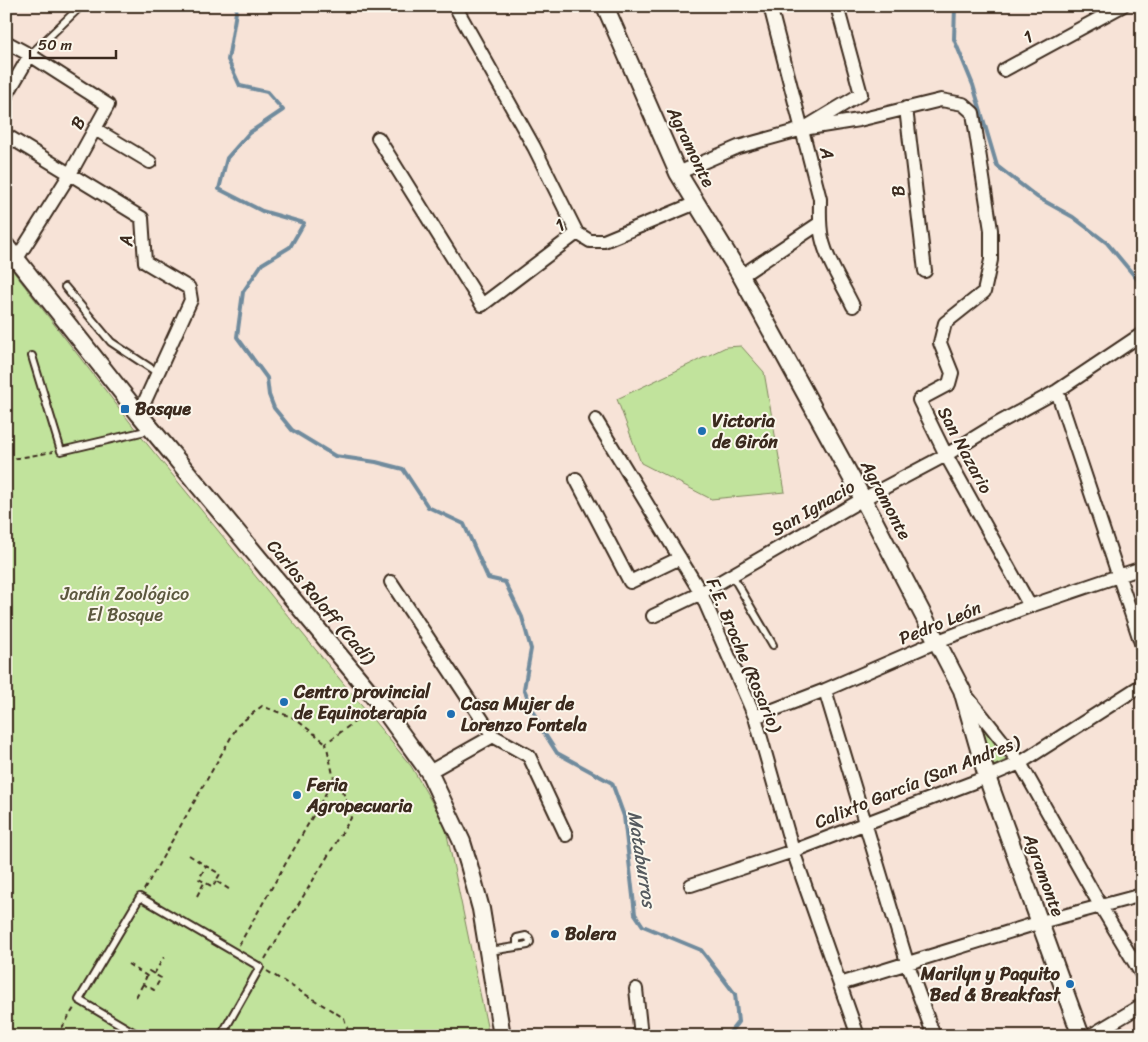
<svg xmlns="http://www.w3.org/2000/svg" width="1148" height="1042" font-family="Sriracha,sans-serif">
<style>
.green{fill:#c1e39c;stroke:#7e865d}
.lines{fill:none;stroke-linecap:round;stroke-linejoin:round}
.stream{stroke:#708b9d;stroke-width:4}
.lane-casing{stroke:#3b2a1e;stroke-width:10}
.street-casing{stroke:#3b2a1e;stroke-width:16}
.secondary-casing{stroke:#3b2a1e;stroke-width:20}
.path{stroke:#3b2a1e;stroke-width:2;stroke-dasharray:5 4;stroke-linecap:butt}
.lane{stroke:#fbf7ec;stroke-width:6}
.street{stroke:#fbf7ec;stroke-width:12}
.secondary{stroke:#fbf7ec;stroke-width:16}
.poi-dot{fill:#1f6fb2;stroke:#fbf7ec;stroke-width:2}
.labels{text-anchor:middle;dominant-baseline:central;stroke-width:4;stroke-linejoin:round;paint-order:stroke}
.street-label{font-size:18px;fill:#3b2a1e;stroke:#fbf7ec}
.poi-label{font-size:18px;font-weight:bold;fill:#3b2a1e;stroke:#fbf7ec;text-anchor:start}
.park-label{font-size:18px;fill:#5c583e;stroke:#fbf7ec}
.water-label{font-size:19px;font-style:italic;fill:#555a5e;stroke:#fbf7ec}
</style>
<rect width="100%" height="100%" fill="#f7e3d7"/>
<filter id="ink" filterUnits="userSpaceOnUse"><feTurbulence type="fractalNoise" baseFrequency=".02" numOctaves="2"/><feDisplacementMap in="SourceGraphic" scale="10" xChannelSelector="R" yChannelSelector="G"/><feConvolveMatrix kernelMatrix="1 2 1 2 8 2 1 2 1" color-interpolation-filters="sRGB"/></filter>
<g filter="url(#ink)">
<!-- green -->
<path class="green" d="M6,262l137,177 268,327 34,59 44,211h-483z
M741,346l23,26 21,120 -74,7 -70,-36 -24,-64 109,-52z
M982,725l24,35 -15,7z"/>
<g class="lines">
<!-- stream -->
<path class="stream" d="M237,6l-9,54 12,26 27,6 16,18 -34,23 -22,25 -8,31 43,22 42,12 -14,24 -28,17 -19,28 -6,45 30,41 2,17 5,13 18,22 43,26 41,6 27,7 25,38 36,17 24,54 17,4 17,35 9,32 -7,40 17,39 16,25 55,30 12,33 11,98 8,12 58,24 34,44 3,28 -11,14
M955,6l-1,33 19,46 24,81 40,31 36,20 34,26 35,42"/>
<defs>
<path id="lane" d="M30,55l51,-49
M65,287l46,55 47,31
M32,356l29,95 89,-21
M732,575l41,70
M490,951l38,-6 2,-3 -1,-4 -3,-2 -9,2v9
M140,1036l-61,-36 61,-103 120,70 -39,69"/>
<path id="street" d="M455,6l79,141 43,86 13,8h14l92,-38
M770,6l50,193c0,13 -1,26 2,39 5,23 21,47 31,68
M6,42l24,13 78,50 -38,69 -54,86
M1004,70l118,-64
M6,96l24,-41
M906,108l19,163
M808,126l53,-32 -24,-88
M95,129l55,33
M6,135l136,83 3,44 44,26 2,12 -52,114
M378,138l104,167 95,-72
M678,173l60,-26 65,-18 56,-9 82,-20 22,4 10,9 18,117v30l-7,32 -39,31 -5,20 12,30 -3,11 -30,16 27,55 84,151
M741,276l79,-53
M1057,391l85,255
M596,420l105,173 54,124 38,134 65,185
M576,479l54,103 50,-24
M391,582l102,154
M653,616l48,-23 162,-94 83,-44 49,-30 62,-34 85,-57
M825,690l82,272 27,74
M965,694l55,69 80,142 42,70
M755,717l70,-27 113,-49 92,-35 112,-38
M429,772l64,-36 36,20 37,79
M691,885l102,-34 194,-74 33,-14 122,-78
M840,984l201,-62 101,-27
M636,989l5,47
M1090,1036l52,-31"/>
<path id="secondary" d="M605,6l73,167 63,103 122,223 99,191 25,87 94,259
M6,246l133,168 240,289 50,69 33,70 7,23 12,44 21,127"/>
</defs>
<!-- lane casing -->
<use href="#lane" class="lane-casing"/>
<!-- street casing -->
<use href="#street" class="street-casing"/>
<!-- secondary casing -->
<use href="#secondary" class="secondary-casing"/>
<!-- path -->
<path class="path" d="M6,460l47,-8
M189,855l17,11
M216,881l-3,6 -14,-8 7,-13 14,8 -4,7 16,10
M144,890l94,-165 24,-19 32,12 32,25
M197,896l7,-13
M239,945l95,-166 -8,-36 43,-32
M265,959l86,-141 -6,-22 -11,-17
M128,964l19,12
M149,971l12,7 -7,12 -11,-6z
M267,971l77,47 3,10 -2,8
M154,974l10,-17
M136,997l7,-13
M57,1036l17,-28"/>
<!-- lane -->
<use href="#lane" class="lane"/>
<!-- street -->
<use href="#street" class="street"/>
<!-- secondary -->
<use href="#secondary" class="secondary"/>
</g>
</g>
<!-- markers -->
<g class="poi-dot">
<rect x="120" y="404" width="10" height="10" rx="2.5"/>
<circle cx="702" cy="431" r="5"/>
<circle cx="284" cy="702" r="5"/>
<circle cx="451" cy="714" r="5"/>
<circle cx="297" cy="795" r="5"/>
<circle cx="555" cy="934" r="5"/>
<circle cx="1070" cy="984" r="5"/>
</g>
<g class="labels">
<!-- street labels -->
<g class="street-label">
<text transform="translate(1028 37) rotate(-28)">1</text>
<text transform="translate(78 123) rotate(-61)">B</text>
<text transform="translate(691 147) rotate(64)">Agramonte</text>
<text transform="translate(827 153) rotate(76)">A</text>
<text transform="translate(898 191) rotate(-97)">B</text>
<text transform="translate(560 225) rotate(-31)">1</text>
<text transform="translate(126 241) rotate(-94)">A</text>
<text transform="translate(965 450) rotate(62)">San Nazario</text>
<text transform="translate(886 500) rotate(62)">Agramonte</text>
<text transform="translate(813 508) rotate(-30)">San Ignacio</text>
<text transform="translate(321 602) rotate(50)">Carlos Roloff (Cadí)</text>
<text transform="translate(940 623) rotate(-22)">Pedro León</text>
<text transform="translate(744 655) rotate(67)">F.E. Broche (Rosario)</text>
<text transform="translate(917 782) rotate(-22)">Calixto García (San Andres)</text>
<text transform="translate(1044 875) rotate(70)">Agramonte</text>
</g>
<!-- poi labels -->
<g class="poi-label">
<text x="135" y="409">Bosque</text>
<text x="712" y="421">Victoria<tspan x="712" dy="21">de Girón</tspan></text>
<text x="294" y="692">Centro provincial<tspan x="294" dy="21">de Equinoterapía</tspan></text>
<text x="461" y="704">Casa Mujer de<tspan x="461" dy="21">Lorenzo Fontela</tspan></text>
<text x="307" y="785">Feria<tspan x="307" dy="21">Agropecuaria</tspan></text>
<text x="565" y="934">Bolera</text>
<text x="1060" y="974" text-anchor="end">Marilyn y Paquito<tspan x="1060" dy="21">Bed &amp; Breakfast</tspan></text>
</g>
<!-- park labels -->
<g class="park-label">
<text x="125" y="594">Jardín Zoológico<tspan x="125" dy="21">El Bosque</tspan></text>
</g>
<!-- water labels -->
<g class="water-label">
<text transform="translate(642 859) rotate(81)">Mataburros</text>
</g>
</g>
<!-- margin -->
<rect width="1148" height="1042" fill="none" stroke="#fbf7ec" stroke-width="25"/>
<rect x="12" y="12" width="1123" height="1017" fill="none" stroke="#3b2a1e" stroke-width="2" filter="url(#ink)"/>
<!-- scale -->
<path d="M30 50v8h86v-8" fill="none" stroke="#3b2a1e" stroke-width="2.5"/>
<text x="38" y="50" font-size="15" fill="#3b2a1e" stroke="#fbf7ec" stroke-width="4" paint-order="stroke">50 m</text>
</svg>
